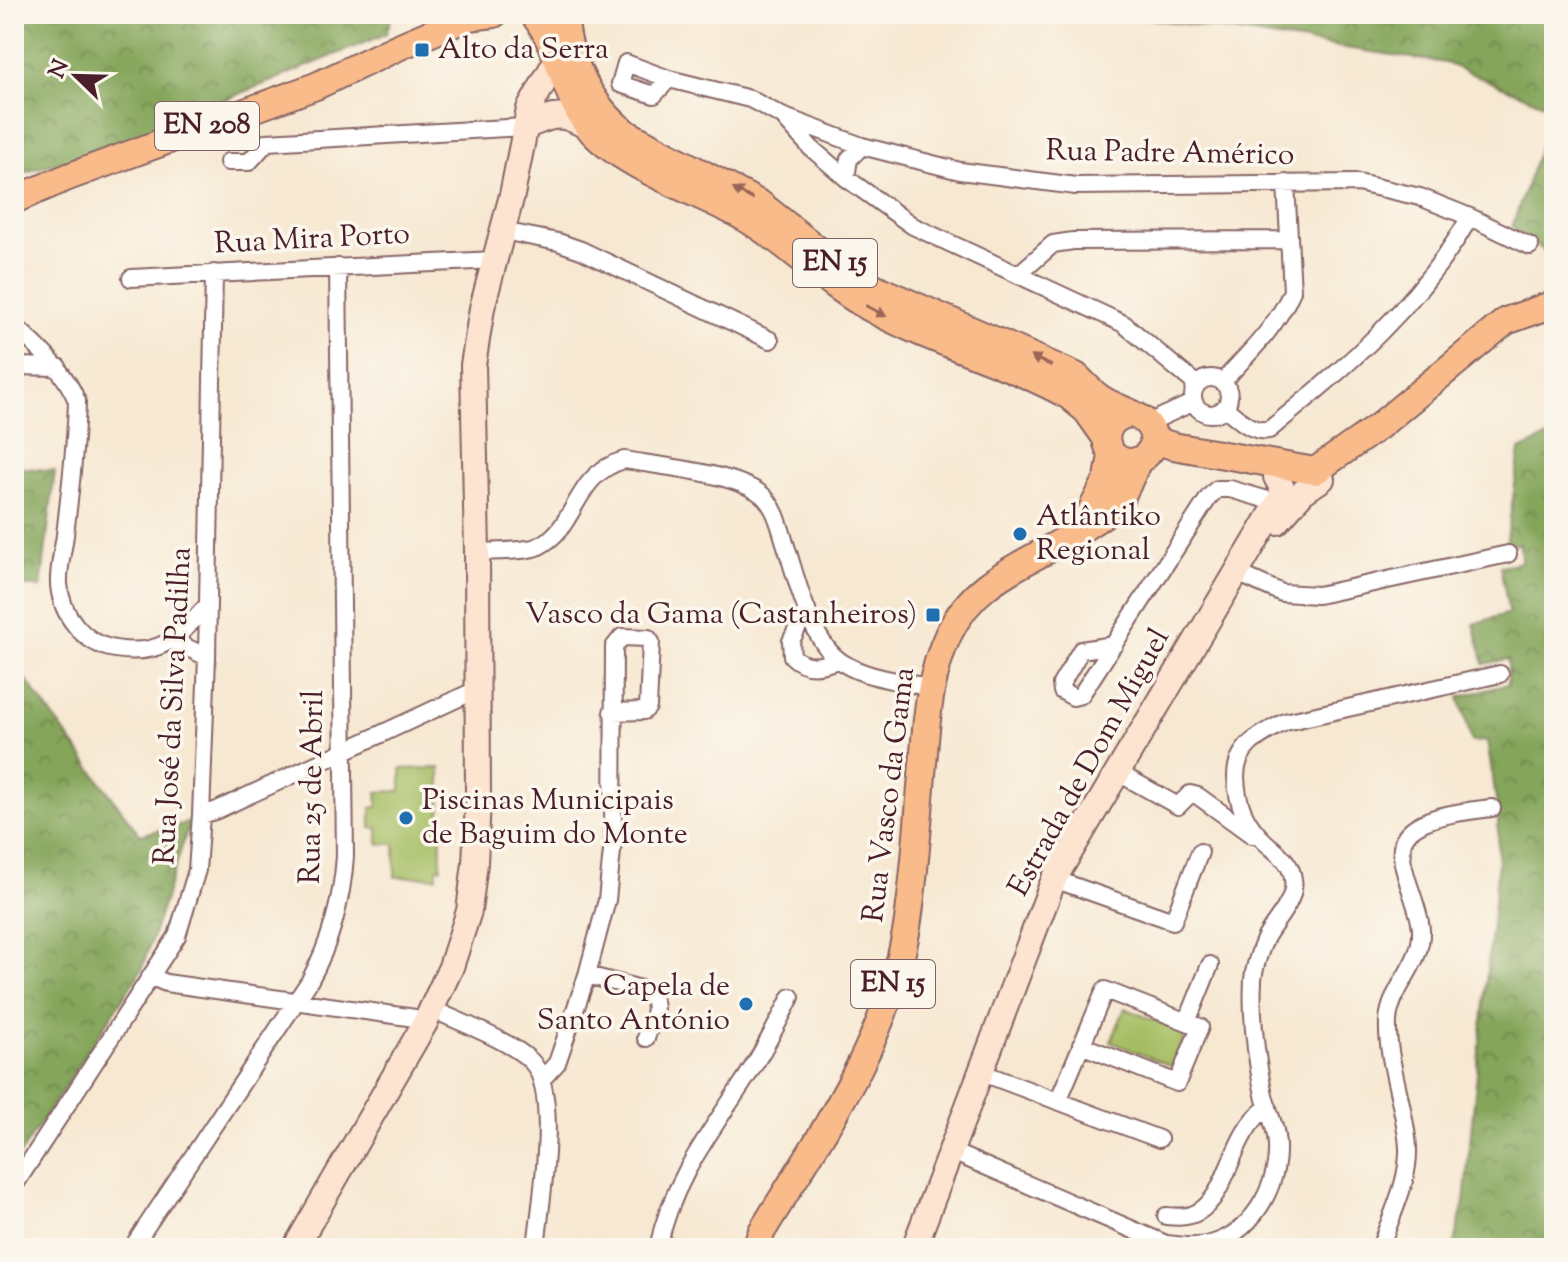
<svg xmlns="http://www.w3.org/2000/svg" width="1568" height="1262" font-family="'Sorts Mill Goudy',serif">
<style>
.forest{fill:url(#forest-crowns);stroke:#676242;stroke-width:2}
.garden{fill:#a6be64;stroke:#786e48;stroke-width:2}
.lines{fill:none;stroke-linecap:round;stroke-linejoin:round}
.street-casing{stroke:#876565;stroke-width:20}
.secondary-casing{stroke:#876565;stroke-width:28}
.primary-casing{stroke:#876565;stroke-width:30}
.street{stroke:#fff;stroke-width:16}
.secondary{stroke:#fde4d1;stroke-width:24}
.primary{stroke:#fabb8b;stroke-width:26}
.oneway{fill:#996556}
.poi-dot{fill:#1f6fb2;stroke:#fbf7ec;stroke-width:3}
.labels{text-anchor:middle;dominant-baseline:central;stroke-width:7;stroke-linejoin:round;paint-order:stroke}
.shield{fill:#fbf7ec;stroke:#7f6065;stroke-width:2}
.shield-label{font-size:28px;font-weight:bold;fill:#4a1f2b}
.poi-label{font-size:30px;fill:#4a1f2b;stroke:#fbf7ec;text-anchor:start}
.street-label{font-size:30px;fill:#4a1f2b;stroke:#fbf7ec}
</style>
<defs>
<pattern id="forest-crowns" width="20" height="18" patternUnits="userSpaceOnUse" patternTransform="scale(2)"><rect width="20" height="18" fill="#84a55a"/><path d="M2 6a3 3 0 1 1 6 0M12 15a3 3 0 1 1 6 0" fill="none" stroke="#6e864b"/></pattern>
</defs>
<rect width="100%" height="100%" fill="#fbf7ec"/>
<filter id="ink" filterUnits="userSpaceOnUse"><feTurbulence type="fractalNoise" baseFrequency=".0125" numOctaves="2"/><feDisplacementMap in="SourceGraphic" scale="16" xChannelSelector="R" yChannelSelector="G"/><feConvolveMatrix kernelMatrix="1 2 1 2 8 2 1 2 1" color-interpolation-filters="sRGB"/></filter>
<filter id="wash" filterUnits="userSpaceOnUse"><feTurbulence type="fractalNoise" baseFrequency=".006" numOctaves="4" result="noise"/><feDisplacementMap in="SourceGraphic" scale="32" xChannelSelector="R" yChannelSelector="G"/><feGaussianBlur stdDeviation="1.8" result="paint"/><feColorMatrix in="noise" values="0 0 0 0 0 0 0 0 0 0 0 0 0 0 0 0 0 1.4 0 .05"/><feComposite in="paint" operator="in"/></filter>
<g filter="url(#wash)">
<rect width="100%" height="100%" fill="#f7e8d2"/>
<!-- forest -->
<path class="forest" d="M14,14h379l-7,20 -271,111 -101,31z
M1076,14h478v244l-42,-31 41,-119 -107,-45 -308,-46z
M1554,434v814h-101l11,-46 34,-340v-50l-11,-71 -15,1 -13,-45 49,-13v-25l-24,5 -10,-40 35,-11 -9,-47 21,-4 -1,-18 -14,1 14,-95z
M14,467l41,4 -14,117 -27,-4z
M14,677h10l116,158 50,-13 -48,147 -128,195z"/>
<!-- garden -->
<path class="garden" d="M440,768l1,100h-4v9h-42v-33h-17v-16h-7v-20l7,-1 -1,-15 24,-1v-22z
M1125,1008l61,26 -13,33 -62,-25z"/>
</g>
<g filter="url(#ink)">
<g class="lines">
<defs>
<path id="street" d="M669,79l-15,16 -34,-11 6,-21 43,16 81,20 32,17 80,30 98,25 116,15 282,-3 62,14 50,20 60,29
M786,120l25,28 35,30 67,48 211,98 73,61
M228,162h21l18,-20 258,-15
M846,178l3,-19 13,-13
M503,231l55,11 23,8 189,90
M1019,274l34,-30 20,-3 215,-1
M131,278l364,-18
M14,325c25,24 50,44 63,76 -1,45 -7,90 -12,134 -2,16 -7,34 -6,49 2,31 25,60 56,65 48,8 63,-13 93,-44
M14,366l44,1
M1193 396a18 18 0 1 1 36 0a18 18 0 1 1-36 0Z
M1222,382c26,-28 55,-55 70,-91l-6,-108
M1225,408c13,10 26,25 44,22 80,-66 149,-123 201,-213
M1148,423l46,-21
M477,552c16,-1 50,0 62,-6 40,-20 33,-71 85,-86 36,6 109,13 137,34 14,11 19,32 24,49 12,35 25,100 58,120 25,16 60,18 88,25
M1235,572l47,21 36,2 190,-41
M807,609l-16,32 1,15c14,14 29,10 46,4
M173,641l34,16
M1114,645l-33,5 -20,34 1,7 11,6 8,-2 128,-198 8,-8h13l58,17
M1117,772l61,34 12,-12 8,2 54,39
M201,815l14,-4 263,-122
M1054,879l119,42 27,-69
M587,975l58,15c18,13 7,30 1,48
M152,977l14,6 249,35 10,5
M432,1009c27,13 79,32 99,52 30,30 9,144 5,187
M1187,1022l23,-57
M980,1072l179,67
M543,1078l14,-15 30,-88 20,-75 6,-59 1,-194 8,-10 26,1 3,4 -3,65 -4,4 -32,1
M1058,1101l47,-111 95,37 -23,56 -96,-38
M950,1151l216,93c16,2 32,4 48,-1 42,-13 69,-65 62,-107 -2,-14 -9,-27 -12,-41 -8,-37 -13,-78 -11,-115 1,-12 7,-30 12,-41 9,-18 32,-38 28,-60 -2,-18 -16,-26 -28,-37 -20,-19 -28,-38 -29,-65 0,-31 24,-42 49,-55l215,-48
M14,1186l163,-250 20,-66 4,-55 6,-158 7,-384
M1166,1216c10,1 22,2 32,-4 33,-19 31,-79 70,-105
M132,1248l177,-266c22,-40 33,-80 36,-126l-7,-589
M658,1248c13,-64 49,-111 84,-164 19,-28 34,-57 49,-87
M1380,1248c11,-33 29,-65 28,-100 -2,-39 -22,-89 -20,-127 2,-33 35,-58 33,-91 -1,-27 -30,-73 -15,-94 14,-21 62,-25 86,-28"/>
<path id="secondary" d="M525,127c29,-12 35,-16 64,1
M1277,522l26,-30 19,-13
M295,1248l130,-225 26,-56 18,-56 6,-48 3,-63 -1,-248 -4,-187 9,-57 30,-113 17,-86 29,-52
M914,1248l140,-369 224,-376 5,-13 -7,-13"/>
<path id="primary" d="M565,14c0,43 27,94 61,119l134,71 87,69 37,19 192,84c8,7 15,16 24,22 20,15 58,15 53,48 -13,25 -44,19 -47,-8 2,-15 11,-22 25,-24
M534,15c27,34 29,80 56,114 27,34 106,63 146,84 49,26 86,68 134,95 63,35 136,53 199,88l18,15 19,27
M14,200l54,-23 248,-91 82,-39 71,-30 25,-3
M1154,440l19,6 142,25 63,-44 128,-106 48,-17
M1087,519l21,-41 4,-23
M756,1248l6,-17c57,-93 124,-187 144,-298 10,-59 12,-120 18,-180 3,-40 7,-81 24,-118 29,-61 83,-71 134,-106 10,-8 26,-15 34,-25 10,-12 15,-29 22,-43"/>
</defs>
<!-- street casing -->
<use href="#street" class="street-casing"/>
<!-- secondary casing -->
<use href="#secondary" class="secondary-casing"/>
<!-- primary casing -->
<use href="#primary" class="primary-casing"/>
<!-- street -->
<use href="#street" class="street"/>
<!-- secondary -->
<use href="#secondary" class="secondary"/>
<!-- primary -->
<use href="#primary" class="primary"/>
</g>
<!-- one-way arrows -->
<defs><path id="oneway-solid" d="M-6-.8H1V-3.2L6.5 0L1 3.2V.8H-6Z" transform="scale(2)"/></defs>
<g class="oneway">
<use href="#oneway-solid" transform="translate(743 194) rotate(-152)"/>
<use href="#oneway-solid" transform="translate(876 311) rotate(28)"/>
<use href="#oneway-solid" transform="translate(1041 361) rotate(-156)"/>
</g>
</g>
<!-- markers -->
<g class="poi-dot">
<rect x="414" y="42" width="16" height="16" rx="4"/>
<circle cx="1020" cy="534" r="8"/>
<rect x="925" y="607" width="16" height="16" rx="4"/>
<circle cx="406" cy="818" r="8"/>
<circle cx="746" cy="1004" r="8"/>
</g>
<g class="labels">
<!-- shield labels -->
<g class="shield">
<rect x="155" y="102" width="104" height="48" rx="6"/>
<rect x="793" y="239" width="84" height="48" rx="6"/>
<rect x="851" y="960" width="84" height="48" rx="6"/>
</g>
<g class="shield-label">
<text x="207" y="126">EN 208</text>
<text x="835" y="263">EN 15</text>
<text x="893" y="984">EN 15</text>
</g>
<!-- poi labels -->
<g class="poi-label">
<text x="438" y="50">Alto da Serra</text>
<text x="1036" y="517">Atlântiko<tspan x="1036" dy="34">Regional</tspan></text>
<text x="917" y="615" text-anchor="end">Vasco da Gama (Castanheiros)</text>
<text x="422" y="801">Piscinas Municipais<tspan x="422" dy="34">de Baguim do Monte</tspan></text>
<text x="730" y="987" text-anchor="end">Capela de<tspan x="730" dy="34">Santo António</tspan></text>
</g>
<!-- street labels -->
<g class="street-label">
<text transform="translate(1170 154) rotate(1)">Rua Padre Américo</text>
<text transform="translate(312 240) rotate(-3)">Rua Mira Porto</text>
<text transform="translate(174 706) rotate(-87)">Rua José da Silva Padilha</text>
<text transform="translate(1090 763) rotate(-61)">Estrada de Dom Miguel</text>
<text transform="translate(313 787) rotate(-89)">Rua 25 de Abril</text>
<text transform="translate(890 795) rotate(-83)">Rua Vasco da Gama</text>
</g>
</g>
<!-- margin -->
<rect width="1568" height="1262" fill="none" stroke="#fbf7ec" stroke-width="48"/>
<!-- north arrow -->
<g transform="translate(76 76) rotate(293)" stroke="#fbf7ec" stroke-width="6" paint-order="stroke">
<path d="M0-6L14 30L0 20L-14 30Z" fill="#4a1f2b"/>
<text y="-12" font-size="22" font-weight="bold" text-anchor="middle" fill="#4a1f2b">N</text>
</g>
</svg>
